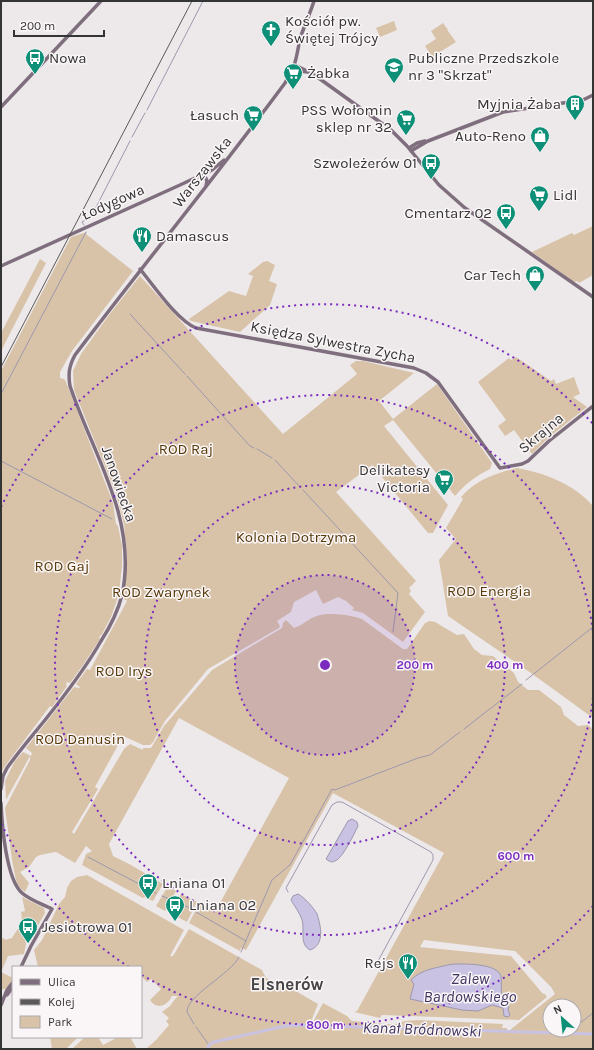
<svg xmlns="http://www.w3.org/2000/svg" width="594" height="1050" font-family="Karla,sans-serif">
<style>
.green{fill:#d8c3a9;fill-rule:evenodd}
.water{fill:#c9c2e2;stroke:#9d97ae}
.lines{fill:none;stroke-linecap:round;stroke-linejoin:round}
.stream{stroke:#9d97ae;stroke-width:1}
.canal{stroke:#c9c2e2;stroke-width:3}
.secondary{stroke:#7f6e7d;stroke-width:3.5}
.rail{stroke:#5b5959;stroke-width:1}
.ring{fill:none;stroke:#7b2cbf;stroke-width:2;stroke-dasharray:2 4}
.labels{text-anchor:middle;dominant-baseline:central;stroke-width:3;stroke-linejoin:round;paint-order:stroke}
.poi-label{font-size:15px;fill:#353434;stroke:#faf6f7;text-anchor:start}
.street-label{font-size:15px;fill:#353434;stroke:#faf6f7}
.park-label{font-size:15px;fill:#583908;stroke:#faf6f7}
.water-label{font-size:16px;font-style:italic;fill:#413560;stroke:#faf6f7}
.quarter-label{font-size:17px;font-weight:bold;fill:#474445;stroke:#faf6f7}
.centre{fill:#7b2cbf;stroke:#faf6f7;stroke-width:2}
.ring-label{font-size:12px;text-anchor:middle;font-weight:bold;fill:#7b2cbf;stroke:#faf6f7;stroke-width:3;stroke-linejoin:round;paint-order:stroke}
</style>
<rect width="100%" height="100%" fill="#ede9ea"/>
<!-- green -->
<path class="green" d="M394,21l3,9 -17,7 -4,-9z
M443,23l5,7 -1,1h1l8,11 -24,15 -7,-11 11,-7 -5,-8z
M593,226v49l-14,8 -2,-2 -3,1 -42,-30 40,-19 2,2z
M87,232l-1,2 47,37 -61,80 -12,21v6l4,1 2,3 47,121 3,21 2,2 4,20v20l-3,28 -8,23 -9,17 -3,3 1,2 -17,26 -13,18 -3,-1 -1,2 1,2 -15,21 -2,-1 -45,60 -4,7v-402l70,-134z
M40,259l6,4 -45,88v-18z
M267,261l8,4 -6,16 8,3 -7,21 -30,27 -49,-11 -2,-2 40,-28 17,5 7,-20 -5,-2 15,-12z
M140,276l143,158 74,-60 -7,-9 6,-4h7l51,12 -35,28 14,18 44,-35 55,79 -2,6c-14,7 -25,15 -35,27l-62,-76 -9,6 64,79 -15,28h-5l-56,-68 -36,27 80,89 -7,7 2,3 -2,3 16,18 -22,30 -40,-29 -11,-3 2,-2 -8,-7 -8,-4 -15,7 -7,-14 -20,11 -2,1 -3,10 -14,9 3,5 -1,2 -71,41 -43,52 -12,21 -3,3h-7l-20,-9 -28,51 3,2 -26,43 2,2 50,-85 6,-5 13,6v-2h8l13,-22 48,-56 70,-42 1,-5 3,-3 8,8c9,-3 15,-10 23,-12 11,-4 34,-1 45,3l41,30h4l18,-26 5,-2 5,1 22,13 7,-1 10,15 8,6 11,1 21,17 4,9 10,8h11l22,17 3,8 14,11 10,-1 5,4v320h-447l10,-9 13,-15 -3,-4 3,-3 -7,-6 8,-6 5,-7 3,-3h-6c-4,9 -15,15 -22,4l11,-11 -10,-10 -4,3 -6,-6v-9h-103l-4,-17 8,-10 17,-36 6,-7 2,-9 4,-7 6,-4 10,-2 97,55 -14,26h3l16,-27 73,41c3,8 9,14 18,12l38,22 -8,20h2l11,-21 24,13 5,5 34,3h9l10,-3 14,-1 84,4 -1,4h5v2h3l45,-36 -4,-7 -36,-36 -91,-11 -4,7 91,9 32,38 1,-1 3,4 -28,23 -137,-5 -2,3 -26,-6 3,-1 87,-158 -111,-60 -87,157 -5,-2 -1,3 -51,-28 10,-19 16,8 74,-134 -110,-60 -70,126 4,12 18,9 32,19 -10,17 -9,-4 -1,1 -61,-33 4,-11 6,-3 -6,-5 -11,17 -19,-11 -6,1 -10,2 -4,2 -7,10 -9,5 9,11 -4,9 -7,-6 -2,-6 -4,-20 -7,-52 25,-48v-4l-24,44 -1,-19 10,-20 8,-9 8,4 1,-3 -6,-5 48,-61 5,1 1,-1 -4,-3 11,-15 3,1 37,-69 -3,-2 3,-44 -3,-31 -8,-30 -42,-104 -1,-19 8,-17 28,-39zM550,1006h24v24h-24z
M516,357l35,24 3,-2 2,5 18,-7 6,17 -7,3 14,10 -39,31 -16,16 -18,-24 -9,6 -7,-10 8,-6 -28,-38 31,-24 2,2z
M517,468c28,5 57,16 76,38v212l-62,-45 -83,-57 -9,-56 17,-21 -10,-11 17,-29 -2,-2c17,-18 33,-23 56,-29z
M168,886l8,5 -11,20 -9,-5z
M181,894l16,8 -10,20 -17,-9z
M22,897l22,11 1,5 -14,25 -2,-1 -4,-15h-2l3,22 -2,10 -16,2 -7,16 12,6 -6,10 -6,2v-51l3,-1 1,2 7,-2c5,-9 12,-14 9,-26l4,-1z
M50,1037h28l-12,12h-14z
M85,1037h13l5,8 15,-8h12l7,12h-65z"/>
<!-- water -->
<path class="water" d="M352,819l5,3 1,4c-4,8 -15,32 -23,35 -4,2 -6,0 -9,-2l22,-38z
M298,894c6,3 16,14 19,20 4,12 8,31 -7,36 -11,-6 -5,-20 -8,-30 -2,-7 -7,-13 -11,-20l2,-4z
M453,964c11,0 44,-1 48,12 1,7 -1,15 2,22 2,3 4,5 6,8l-1,4 2,5 -2,2 -4,-1 -1,-8 -11,-3 -14,6 -16,-1 -52,-11 4,-15 -3,-4c10,-11 29,-13 42,-16z"/>
<g class="lines">
<!-- stream -->
<path class="stream" d="M147,110l56,-109
M132,137l13,-24
M89,218l2,-1 39,-76
M84,225l-2,-3 4,-2
M130,314l55,60
M187,376l52,58 11,12 4,2
M1,394l85,-162
M257,449l15,9
M275,460l25,27
M1,461l111,58
M303,490l95,103 -5,39
M526,680l67,-53
M464,729l58,-45
M88,857l68,36
M288,892l-2,-4 46,-83 5,-3h5l89,50 2,3v5l-55,101
M162,896l10,4
M177,902l15,7
M196,912l50,29
M241,952l31,-72 18,-15 42,-76 3,1 83,-32 12,-3 30,-23
M580,1023l13,-10
M194,1024l-7,-12c-1,-16 44,-38 52,-55
M196,1027l13,18
M574,1028l4,-3
M569,1032l3,-2"/>
<!-- canal -->
<path class="canal" d="M207,1049l3,-5 4,-2 71,-16 14,-1 294,9"/>
<!-- secondary -->
<path class="secondary" d="M295,65l18,9 78,56 16,16 32,39 26,23 128,89
M291,78c5,-5 9,-8 17,-6
M1,107l100,-106
M409,148l8,-5 8,-2
M411,151l17,-10 75,-29 80,-12 10,-5
M204,174l3,7 -1,5
M1,266l179,-81 32,-15 12,-10
M140,269c14,17 37,51 56,59l218,40 12,5 12,9 62,86 22,-4 6,-3 21,-20 44,-35
M1,789l2,-13 4,-8c12,-17 25,-32 38,-48 20,-25 40,-51 56,-79 9,-14 17,-30 21,-46 6,-28 3,-58 -4,-84 -12,-43 -34,-83 -48,-125 -2,-12 -1,-20 5,-31 69,-91 142,-180 210,-272 11,-16 11,-25 15,-44 4,-13 10,-25 14,-38
M1,803c1,22 5,76 21,90 8,7 20,11 30,16l-21,37 -10,21
M7,995l5,-7 1,-5
M1,1005l6,-15 6,-8"/>
<!-- rail -->
<path class="rail" d="M1,367l191,-366"/>
</g>
<!-- distance rings -->
<circle cx="325" cy="665" r="90" fill="#7b2cbf" fill-opacity=".12"/>
<g class="ring">
<circle cx="325" cy="665" r="90"/>
<circle cx="325" cy="665" r="180"/>
<path d="M593 698A270 270 0 1 1 593 632"/>
<path d="M593 906A360 360 0 0 1 142 975M129 967A360 360 0 0 1 1 823M1 507A360 360 0 0 1 593 424"/>
</g>
<!-- icons -->
<defs>
<symbol id="church-pin" viewBox="-11 -11 22 30"><path d="M0 17L-7.5 6A9.5 9.5 0 1 1 7.5 6Z" fill="#0e9078" stroke="#faf6f7"/><path d="M-1.2-6h2.4v3.5h3.3v2.4h-3.3V6h-2.4V-.1h-3.3v-2.4h3.3Z" fill="#fff"/></symbol>
<symbol id="bus-pin" viewBox="-11 -11 22 30"><path d="M0 17L-7.5 6A9.5 9.5 0 1 1 7.5 6Z" fill="#0e9078" stroke="#faf6f7"/><path d="M-5-6H5V4H4V6H2V4H-2V6H-4V4H-5ZM-3.5-4V0h7V-4ZM-3.5 1.2v1.5H-2V1.2ZM2 1.2v1.5H3.5V1.2Z" fill="#fff"/></symbol>
<symbol id="school-pin" viewBox="-11 -11 22 30"><path d="M0 17L-7.5 6A9.5 9.5 0 1 1 7.5 6Z" fill="#0e9078" stroke="#faf6f7"/><path d="M0-5L7-2L0 1L-7-2ZM-4 1L0 2.5L4 1V4Q0 6-4 4Z" fill="#fff"/></symbol>
<symbol id="supermarket-pin" viewBox="-11 -11 22 30"><path d="M0 17L-7.5 6A9.5 9.5 0 1 1 7.5 6Z" fill="#0e9078" stroke="#faf6f7"/><path d="M-6-5.5h2.5l.6 2H6L4.5 2H-2.5L-4.4-4H-6ZM-1.5 3.2a1.3 1.3 0 1 0 .1 0ZM3 3.2a1.3 1.3 0 1 0 .1 0Z" fill="#fff"/></symbol>
<symbol id="building-pin" viewBox="-11 -11 22 30"><path d="M0 17L-7.5 6A9.5 9.5 0 1 1 7.5 6Z" fill="#0e9078" stroke="#faf6f7"/><path d="M-4-6H4V6H1V3H-1V6H-4ZM-2.5-4.3h1.7v1.8h-1.7ZM.8-4.3h1.7v1.8H.8ZM-2.5-1h1.7V.8h-1.7ZM.8-1h1.7V.8H.8Z" fill="#fff"/></symbol>
<symbol id="shop-pin" viewBox="-11 -11 22 30"><path d="M0 17L-7.5 6A9.5 9.5 0 1 1 7.5 6Z" fill="#0e9078" stroke="#faf6f7"/><path d="M-5-2.5h2.3a2.7 3.5 0 0 1 5.4 0H5L5.5 6h-11ZM-1.5-2.5h3a1.5 2.3 0 0 0-3 0Z" fill="#fff"/></symbol>
<symbol id="restaurant-pin" viewBox="-11 -11 22 30"><path d="M0 17L-7.5 6A9.5 9.5 0 1 1 7.5 6Z" fill="#0e9078" stroke="#faf6f7"/><path d="M-5-6h1v4h1v-4h1v4h1v-4h1v5L-1.5 .5V6h-2V.5L-5-1ZM5-6V6H3V1.5H1.5Q1.5-4 5-6Z" fill="#fff"/></symbol>
</defs>
<g fill-rule="evenodd">
<use href="#church-pin" x="260" y="19" width="22" height="30"/>
<use href="#bus-pin" x="24" y="47" width="22" height="30"/>
<use href="#school-pin" x="383" y="56" width="22" height="30"/>
<use href="#supermarket-pin" x="282" y="62" width="22" height="30"/>
<use href="#building-pin" x="564" y="93" width="22" height="30"/>
<use href="#supermarket-pin" x="242" y="104" width="22" height="30"/>
<use href="#supermarket-pin" x="395" y="108" width="22" height="30"/>
<use href="#shop-pin" x="529" y="125" width="22" height="30"/>
<use href="#bus-pin" x="420" y="152" width="22" height="30"/>
<use href="#supermarket-pin" x="528" y="184" width="22" height="30"/>
<use href="#bus-pin" x="495" y="202" width="22" height="30"/>
<use href="#restaurant-pin" x="131" y="225" width="22" height="30"/>
<use href="#shop-pin" x="524" y="264" width="22" height="30"/>
<use href="#supermarket-pin" x="433" y="468" width="22" height="30"/>
<use href="#bus-pin" x="137" y="872" width="22" height="30"/>
<use href="#bus-pin" x="164" y="894" width="22" height="30"/>
<use href="#bus-pin" x="17" y="916" width="22" height="30"/>
<use href="#restaurant-pin" x="397" y="952" width="22" height="30"/>
</g>
<g class="labels">
<!-- poi labels -->
<g class="poi-label">
<text x="285" y="21">Kościół pw.<tspan x="285" dy="17">Świętej Trójcy</tspan></text>
<text x="49" y="58">Nowa</text>
<text x="408" y="58">Publiczne Przedszkole<tspan x="408" dy="17">nr 3 "Skrzat"</tspan></text>
<text x="307" y="73">Żabka</text>
<text x="561" y="104" text-anchor="end">Myjnia Żaba</text>
<text x="392" y="110" text-anchor="end">PSS Wołomin<tspan x="392" dy="17">sklep nr 32</tspan></text>
<text x="239" y="115" text-anchor="end">Łasuch</text>
<text x="526" y="136" text-anchor="end">Auto-Reno</text>
<text x="417" y="163" text-anchor="end">Szwoleżerów 01</text>
<text x="553" y="195">Lidl</text>
<text x="492" y="213" text-anchor="end">Cmentarz 02</text>
<text x="156" y="236">Damascus</text>
<text x="521" y="275" text-anchor="end">Car Tech</text>
<text x="430" y="470" text-anchor="end">Delikatesy<tspan x="430" dy="17">Victoria</tspan></text>
<text x="162" y="883">Lniana 01</text>
<text x="189" y="905">Lniana 02</text>
<text x="42" y="927">Jesiotrowa 01</text>
<text x="394" y="963" text-anchor="end">Rejs</text>
</g>
<!-- street labels -->
<g class="street-label">
<text transform="translate(202 172) rotate(-52)">Warszawska</text>
<text transform="translate(113 202) rotate(-24)">Łodygowa</text>
<text transform="translate(333 342) rotate(11)">Księdza Sylwestra Zycha</text>
<text transform="translate(541 433) rotate(-40)">Skrajna</text>
<text transform="translate(119 484) rotate(71)">Janowiecka</text>
</g>
<!-- park labels -->
<g class="park-label">
<text x="186" y="449">ROD Raj</text>
<text x="296" y="537">Kolonia Dotrzyma</text>
<text x="62" y="566">ROD Gaj</text>
<text x="489" y="591">ROD Energia</text>
<text x="161" y="592">ROD Zwarynek</text>
<text x="124" y="671">ROD Irys</text>
<text x="80" y="739">ROD Danusin</text>
</g>
<!-- water labels -->
<g class="water-label">
<text x="470" y="978">Zalew<tspan x="470" dy="18">Bardowskiego</tspan></text>
<text transform="translate(422 1029) rotate(2)">Kanał Bródnowski</text>
</g>
<!-- quarter labels -->
<g class="quarter-label">
<text x="287" y="984">Elsnerów</text>
</g>
</g>
<circle cx="325" cy="665" r="6" class="centre"/>
<g class="ring-label">
<text x="415" y="669">200 m</text>
<text x="505" y="669">400 m</text>
<text x="516" y="860">600 m</text>
<text x="325" y="1029">800 m</text>
</g>
<!-- border -->
<rect width="594" height="1050" fill="none" stroke="#353434" stroke-width="4"/>
<!-- legend -->
<rect x="12" y="966" width="130" height="72" fill="#faf6f7" stroke="#aba8a9"/>
<rect x="20" y="979" width="20" height="6" fill="#7f6e7d" stroke="#aba8a9"/>
<text x="48" y="986" font-size="12" fill="#353434">Ulica</text>
<rect x="20" y="999" width="20" height="6" fill="#5b5959" stroke="#aba8a9"/>
<text x="48" y="1006" font-size="12" fill="#353434">Kolej</text>
<rect x="20" y="1016" width="20" height="12" fill="#d8c3a9" stroke="#aba8a9"/>
<text x="48" y="1026" font-size="12" fill="#353434">Park</text>
<!-- north arrow -->
<g transform="translate(562 1018) rotate(333)"><circle r="19" fill="#faf6f7" stroke="#aba8a9"/>
<path d="M0-3L7 15L0 10L-7 15Z" fill="#0e9078"/>
<text y="-6" font-size="11" font-weight="bold" text-anchor="middle" fill="#353434">N</text>
</g>
<!-- scale -->
<path d="M14 30v6h90v-6" fill="none" stroke="#353434" stroke-width="2"/>
<text x="20" y="30" font-size="12" fill="#353434" stroke="#faf6f7" stroke-width="3" paint-order="stroke">200 m</text>
</svg>
